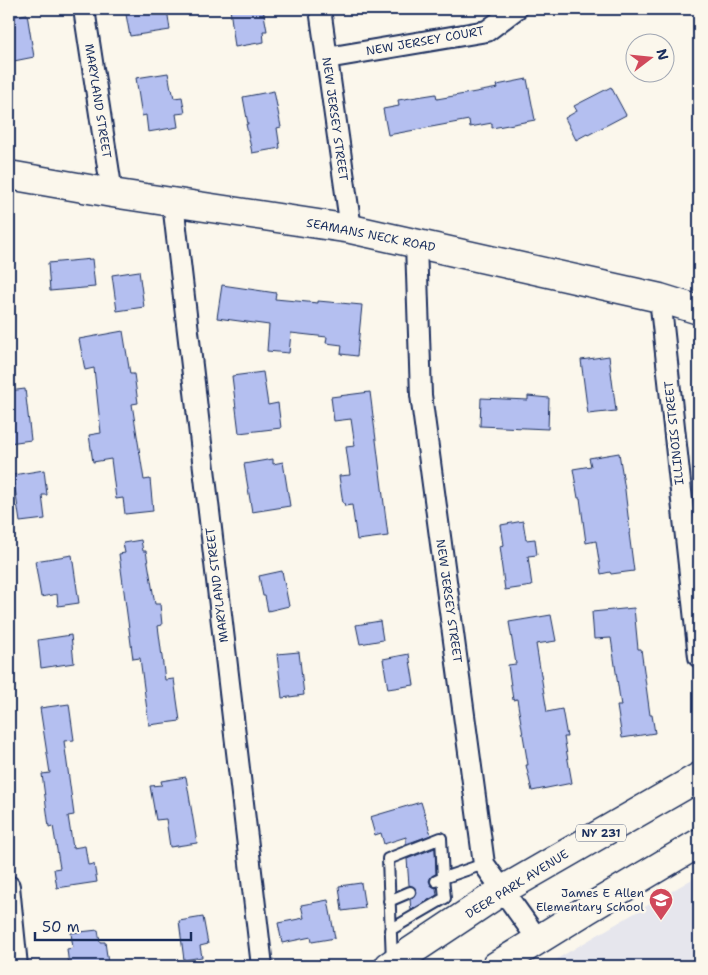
<svg xmlns="http://www.w3.org/2000/svg" width="708" height="975" font-family="'Shantell Sans',sans-serif">
<style>
.built{fill:#e6e6ed}
.building{fill:#b4bff0;stroke:#1b2f5e}
.lines{fill:none;stroke-linecap:round;stroke-linejoin:round}
.lane-casing{stroke:#1b2f5e;stroke-width:14}
.street-casing{stroke:#1b2f5e;stroke-width:24}
.secondary-casing{stroke:#1b2f5e;stroke-width:31}
.primary-casing{stroke:#1b2f5e;stroke-width:31}
.lane{stroke:#fbf7ec;stroke-width:10}
.street{stroke:#fbf7ec;stroke-width:20}
.secondary{stroke:#fbf7ec;stroke-width:28}
.primary{stroke:#fbf7ec;stroke-width:28}
.labels{text-anchor:middle;dominant-baseline:central;stroke-width:5;stroke-linejoin:round;paint-order:stroke}
.shield{fill:#fbf7ec;stroke:#5e6b89;stroke-width:1}
.shield-label{font-size:11px;font-weight:bold;fill:#1b2f5e}
.street-label{font-size:12px;fill:#1b2f5e;stroke:#fbf7ec}
.poi-label{font-size:12px;fill:#1b2f5e;stroke:#fbf7ec;text-anchor:end}
</style>
<rect width="100%" height="100%" fill="#fbf7ec"/>
<filter id="ink" filterUnits="userSpaceOnUse"><feTurbulence type="fractalNoise" baseFrequency=".02" numOctaves="2"/><feDisplacementMap in="SourceGraphic" scale="10" xChannelSelector="R" yChannelSelector="G"/><feConvolveMatrix kernelMatrix="1 2 1 2 8 2 1 2 1" color-interpolation-filters="sRGB"/></filter>
<g filter="url(#ink)">
<!-- built -->
<path class="built" d="M699,875v91h-154z"/>
<!-- building -->
<path class="building" d="M125,9h42l3,21 -40,6z
M230,9h33l4,22h-4l1,11 -29,5z
M27,14l7,43 -25,5v-45z
M168,73l3,16h1l2,9 8,-1 3,16 -9,1 2,13 -30,5 -2,-17 -4,1 -6,-38z
M527,79l8,41 -43,8v-5l-22,4 -1,-7 -81,15 -5,-26 16,-3 -1,-6 38,-6 1,5 61,-11 -1,-3z
M611,87l15,28 -38,20 -1,-1 -11,6 -11,-22 12,-7 -3,-5z
M274,91l7,36 -4,1 3,20 -28,5 -6,-29h2l-5,-27z
M92,259l3,28 -45,4 -2,-28z
M139,271l5,36 -27,4 -5,-36z
M222,285l54,8 -1,6 43,4v-2l44,4 -5,51 -16,-2 1,-9 -16,-2 1,-6 -36,-4 -2,20 -22,-2 2,-26 -52,-7z
M123,331l7,43h4l4,29 -6,1 12,76 6,-1 3,32 -28,3 -2,-16 -7,1 -5,-40 -18,3 -4,-27 12,-2 -7,-65 -9,2 -6,-31z
M609,356l7,55 -28,3 -7,-54z
M263,372l5,33 10,-2 3,25 -42,5 -7,-57z
M25,389l6,51 -22,3v-52z
M370,392l18,144 -31,4 -5,-35 -7,1 -1,-3h-1l-4,-27 11,-1 -4,-28 9,-1 -4,-27 -17,2 -3,-24z
M528,396l21,2 -1,31 -68,-3 1,-28 47,2z
M619,453l6,37 5,43h-1l5,38 -23,3 -1,-2 -9,2 -5,-33 -10,2 -6,-45h-2l-5,-29 18,-3 -2,-8z
M273,459v5l10,-2 7,44 -38,6 -8,-48z
M44,470l3,25h-5l3,24 -25,3 -7,-47z
M523,521l3,19 9,-1 2,16 -9,1 4,30 -27,4 -4,-29h1l-2,-15 4,-1 -3,-20z
M141,540l2,11h3l9,53h5l2,21 -4,1 7,54 9,-1 6,42 -31,4 -9,-67 -7,1 -14,-105 6,-1 -2,-10z
M72,555l7,48 -21,3 -1,-12 -16,3 -6,-36z
M282,571l7,35 -21,5 -3,-15h-2l-4,-20z
M634,608l4,41h3l9,66h2l3,18 -33,5 -5,-32h4l-10,-68 -17,1 -2,-27z
M551,615l5,26 -20,3 11,68 15,-3 5,28h-3l8,46 -40,8 -6,-26h2l-11,-66 -4,1 -5,-35 8,-1 -7,-42z
M380,621l3,19 -23,4 -4,-19z
M71,635l3,28 -33,5 -3,-28z
M299,652l5,43 -22,3 -5,-44z
M409,654l5,31 -26,4 -5,-30z
M69,704l5,36 -10,1 10,74 -6,1 5,32 12,-2 3,19 6,-1 3,18 -40,6 -3,-19 6,-1 -7,-42 -4,1 -7,-53 8,-1 -10,-65z
M186,777l11,66 -27,4 -4,-28 -10,1 -6,-34 12,-1 -1,-4z
M421,802l10,33 -25,9v-7l-22,7 -3,-11 -6,2 -5,-18z
M435,848l1,26 -5,3 -2,4 3,5 4,2 1,7 -26,15 -1,-11 5,-3 2,-4 -3,-5 -5,-2 -2,-26z
M361,883l4,25 -23,3 -3,-25z
M328,900l7,38 -23,4 -1,-5 -29,6 -4,-20 26,-5 -3,-13z
M203,917l5,27 -8,2 2,11 -18,3 -5,-39z
M98,930l2,12h5l3,21 -20,3h-19l-2,-17 6,-1 -2,-15z"/>
<g class="lines">
<defs>
<path id="lane" d="M389,901l21,-9
M390,930l55,-32 -2,-20 -7,3
M392,961l-4,-102 53,-21 2,40 41,-14"/>
<path id="street" d="M84,9l28,184
M320,9l31,220
M327,58l160,-27 29,-22
M173,203l89,763
M416,244l5,151 63,469 55,77
M660,298l39,359
M9,886l8,80"/>
<path id="secondary" d="M9,175l103,18 239,36 309,69 39,12"/>
<path id="primary" d="M389,966l114,-76 196,-113
M496,966l92,-57 111,-66"/>
</defs>
<!-- lane casing -->
<use href="#lane" class="lane-casing"/>
<!-- street casing -->
<use href="#street" class="street-casing"/>
<!-- secondary casing -->
<use href="#secondary" class="secondary-casing"/>
<!-- primary casing -->
<use href="#primary" class="primary-casing"/>
<!-- lane -->
<use href="#lane" class="lane"/>
<!-- street -->
<use href="#street" class="street"/>
<!-- secondary -->
<use href="#secondary" class="secondary"/>
<!-- primary -->
<use href="#primary" class="primary"/>
</g>
</g>
<!-- icons -->
<defs>
<symbol id="school-pin" viewBox="-11 -11 22 30"><path d="M0 17L-7.5 6A9.5 9.5 0 1 1 7.5 6Z" fill="#d1495b" stroke="#fbf7ec"/><path d="M0-5L7-2L0 1L-7-2ZM-4 1L0 2.5L4 1V4Q0 6-4 4Z" fill="#fff"/></symbol>
</defs>
<g fill-rule="evenodd">
<use href="#school-pin" x="647" y="886" width="28" height="38"/>
</g>
<g class="labels">
<!-- shield labels -->
<rect class="shield" x="576" y="824.5" width="50" height="17" rx="4"/>
<g class="shield-label">
<text x="601" y="833">NY 231</text>
</g>
<!-- street labels -->
<g class="street-label">
<text transform="translate(425 41) rotate(-10)">NEW JERSEY COURT</text>
<text transform="translate(98 101) rotate(81)">MARYLAND STREET</text>
<text transform="translate(335 119) rotate(82)">NEW JERSEY STREET</text>
<text transform="translate(371 235) rotate(11)">SEAMANS NECK ROAD</text>
<text transform="translate(674 433) rotate(-96)">ILLINOIS STREET</text>
<text transform="translate(217 585) rotate(-97)">MARYLAND STREET</text>
<text transform="translate(449 601) rotate(82)">NEW JERSEY STREET</text>
<text transform="translate(517 884) rotate(-32)">DEER PARK AVENUE</text>
</g>
<!-- poi labels -->
<g class="poi-label">
<text x="644" y="893">James E Allen<tspan x="644" dy="14">Elementary School</tspan></text>
</g>
</g>
<!-- margin -->
<rect width="708" height="975" fill="none" stroke="#fbf7ec" stroke-width="30"/>
<rect x="15" y="15" width="678" height="945" fill="none" stroke="#1b2f5e" stroke-width="2" filter="url(#ink)"/>
<!-- north arrow -->
<g transform="translate(650 58) rotate(74)"><circle r="24" fill="#fbf7ec" stroke="#a1a7b3"/>
<path d="M0-4L9 19L0 12L-9 19Z" fill="#d1495b"/>
<text y="-8" font-size="14" font-weight="bold" text-anchor="middle" fill="#1b2f5e">N</text>
</g>
<!-- scale -->
<path d="M35 932v8h156v-8" fill="none" stroke="#1b2f5e" stroke-width="2.5"/>
<text x="42" y="932" font-size="15" fill="#1b2f5e" stroke="#fbf7ec" stroke-width="4" paint-order="stroke">50 m</text>
</svg>
